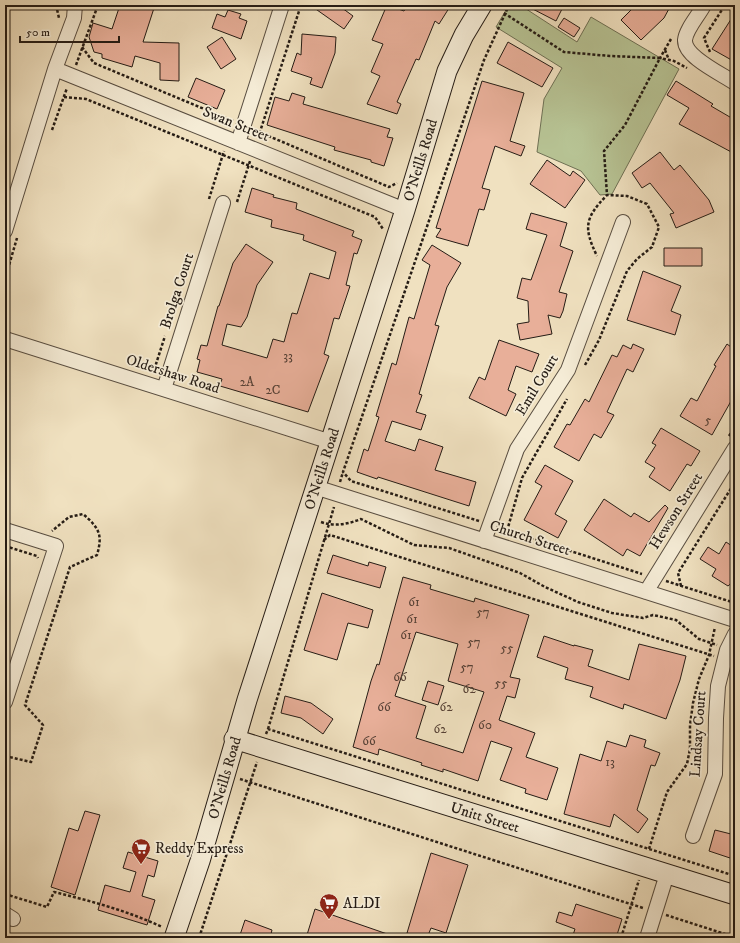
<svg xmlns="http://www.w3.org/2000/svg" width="740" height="943" font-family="'IM FELL DW Pica',serif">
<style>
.green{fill:#b7c394;stroke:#6e7054}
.building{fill:#e8af99;stroke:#251c15;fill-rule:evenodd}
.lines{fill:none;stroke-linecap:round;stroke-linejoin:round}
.street-casing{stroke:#584d40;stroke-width:16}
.secondary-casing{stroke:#251c15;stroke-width:21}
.path{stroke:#251c15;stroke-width:2.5;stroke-dasharray:3 2;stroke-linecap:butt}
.street{stroke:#f5ecd6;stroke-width:14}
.secondary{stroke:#f5ecd6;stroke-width:19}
.labels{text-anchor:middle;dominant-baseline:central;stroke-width:3.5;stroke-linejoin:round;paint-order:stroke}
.number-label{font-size:13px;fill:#564136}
.street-label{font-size:15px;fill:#251c15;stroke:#f5ecd6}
.poi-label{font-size:15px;fill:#251c15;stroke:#f5ecd6;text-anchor:start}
</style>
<rect width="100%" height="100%" fill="#f0e1c0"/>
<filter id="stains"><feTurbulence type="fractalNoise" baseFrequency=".005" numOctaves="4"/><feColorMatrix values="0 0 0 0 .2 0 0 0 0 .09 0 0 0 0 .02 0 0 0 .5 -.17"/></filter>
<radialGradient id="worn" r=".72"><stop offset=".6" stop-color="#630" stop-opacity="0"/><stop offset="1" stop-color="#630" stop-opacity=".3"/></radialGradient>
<!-- green -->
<path class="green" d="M509,5h11l57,37 14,-25 88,52 -67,125 -12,1 -19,-24 -44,-19 7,-53 18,-31 -66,-41z"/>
<!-- building -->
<path class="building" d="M120,5h35l-12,37 36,1v38l-19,-1v-17l-25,-7 -3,11 -30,-9v-4l-8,-2 -5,-15 4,-14 19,6z
M310,5h28l15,11 -9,13z
M387,5l17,6 4,-6h43l-12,19 -4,-3 -16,39 -3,-1 -19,43 4,2 -4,10 -30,-10 13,-28 -9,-4 12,-28 -11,-4z
M525,5h39l-8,16z
M636,5h35l-7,13 -23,22 -20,-20z
M228,10l13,4 -2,4 8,3 -6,18 -29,-11 5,-14 8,3z
M735,13v49l-23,-13z
M564,18l16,10 -6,9 -16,-10z
M302,34l34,3 -1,16 -13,35 -12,-4 2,-6 -21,-7 6,-18 4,2z
M222,37l14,22 -15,10 -14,-22z
M508,42l45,26 -11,19 -45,-24z
M196,78l29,12 -8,19 -29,-12z
M482,81l42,12 -14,48 15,5 -4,10 -26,-10 -13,42 8,2 -6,20 -5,-1 -11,37 -32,-9 5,-8 -5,-1z
M676,81l37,23 -2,2 24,14v34l-56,-30 10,-16 -22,-13z
M292,93l13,4 -2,7 87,25 -3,8 6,1 -9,28 -13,-4v-2l-37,-10 1,-3 -68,-22 8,-28 14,4z
M660,152l14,18 6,-5 29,35 5,12 -38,16 -6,-14 4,-1 -24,-30 -8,5 -10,-15z
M547,160l23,16 3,-5 12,9 -20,28 -35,-24z
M252,188l22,7 -1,2 24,6 -1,6 58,22 -2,5 10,4 -5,14 -3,-1 -8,32 4,1 -11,33 -5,-1 -10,36 5,2 -21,56 -88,-26 2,-7 -25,-7 3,-12 -3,-1 4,-14 6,1 11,-40h1l14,-43 13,-19 27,18 -16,23 -10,32 -6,10 -14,-3 -5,21 45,13 6,-19 11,3 8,-29 5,1 13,-41 19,6 7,-27 -33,-12 1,-5 -33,-8 1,-7 -27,-8z
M531,213l36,10 -7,23 13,5 -14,41 8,2 -4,17 -3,7 -12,-3 4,19 -32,6 -3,-16 12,-2 -1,-21 -11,-3 5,-20 9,2 16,-45 -21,-6z
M432,245l29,18 -14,24 -12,38 4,1 -20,68 3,1 -6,17 10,3 -5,15 -29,-9 -7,20 30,10 4,-12 24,8 -8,23 41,12 -7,24 -91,-29 -1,2 -20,-7 7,-23 4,2 11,-34 -3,-1 16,-53 4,2 13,-48 5,2 16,-54 -8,-5z
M664,248h38v18h-38z
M643,271l38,15 -10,25 10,4 -6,20 -48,-15z
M499,340l40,14 -7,18 -16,-6 -8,24 8,4 -10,22 -37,-18 10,-21 6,3z
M633,344l11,5 -11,23 -6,-3 -20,43 7,3 -13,23 -7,-4 -15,27 -25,-14 13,-23 3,1 15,-26 4,3 23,-47 5,2 6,-12 8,4z
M727,344l8,6v44l-23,41 -32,-19 11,-18 6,3 19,-35 -2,-1z
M661,428l39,23 -9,15 -4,-2 -17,27 -21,-14 6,-9 -10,-6 11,-17 -4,-2z
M545,465l28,16 -18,33 12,7 -9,17 -34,-18 18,-34 -7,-4z
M604,499l27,18 3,-4 15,9 16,-17 3,3 -28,48 -13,-7 -4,7 -39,-26z
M726,542l9,6v32l-7,6 -16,-10 4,-7 -16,-10 8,-12 11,7z
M333,555l35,11 1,-4 17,5 -6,21 -53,-15z
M403,577l28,8 -1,4 44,13 1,-4 54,17 -19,62 10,2 -5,19 -8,-2 -8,24 36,13 -9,24 32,11 -11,32 -22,-7 1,-4 -26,-9 12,-32 -21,-7 -13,40 -35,-12v3l-22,-7 1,-2 -43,-14 -1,6 -25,-8 18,-66 6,-17 2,1zM416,632l42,12 -10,37 36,11 -21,61 -47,-15 10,-32 -31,-10z
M322,593l51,17 -5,18 -20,-5 -11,37 -33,-10z
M544,636l30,10v-1l19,5 -5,16 41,14 10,-36 47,12 -6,24 -14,39 -42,-15 -1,5 -33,-12 3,-10 -28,-8 3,-11 -31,-11z
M428,681l16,5 -6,19 -16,-5z
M285,696l26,7 22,16 -10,15 -22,-16 -20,-5z
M630,735l16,5 -2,7 16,6 -5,13 -4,-1 -14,45 11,9 -10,14 -24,-19 -4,13 -46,-13 16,-60 21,7 6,-20 19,6z
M85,811l15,4 -25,80 -24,-8 18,-59 9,3z
M715,830l20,5v15l-2,9 -24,-8z
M128,852l30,9 -4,16 -6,-2 -6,21 13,4 -8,25 -49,-15 7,-25 25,7 6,-20 -13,-4z
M431,853l37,12 -22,68 -15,-5 -4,10h-3l-17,-5z
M576,904l46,15 -6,19h-44l3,-9 -19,-7 3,-10 13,4z
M315,909l78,27v2h-87z
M245,920l27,10 -2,8h-31z"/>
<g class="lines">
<defs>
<path id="street" d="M704,5c-5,10 -18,24 -19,35 -1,17 37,34 50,43
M55,69l350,141
M238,143l44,-138
M5,231l50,-162 19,-51 1,-13
M5,339l326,103
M164,389l59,-186
M315,487l420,133
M5,530l51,16 -51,156
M484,541l33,-92 51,-79 55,-148
M646,592l89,-144
M693,836l22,-62 1,-56 2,-32 9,-36 8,-16
M5,914l8,5
M647,938l20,-64"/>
<g id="secondary">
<path id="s1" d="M234,739l501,156"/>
<path id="s2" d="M174,938l26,-77 47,-161 158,-490 42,-139 17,-36 18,-30"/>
</g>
</defs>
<!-- street casing -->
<use href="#street" class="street-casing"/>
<!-- secondary casing -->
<use href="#secondary" class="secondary-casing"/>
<!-- path -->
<path class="path" d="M56,5l3,13
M504,13l60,39 46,4 50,2 -35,67 -21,26 3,44
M671,39l-11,19 14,3 13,7
M82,47l12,16 139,58
M665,50l4,10
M710,52l-6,-14 21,-33
M76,65l22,-60
M64,97l22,2 289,118 8,12
M52,130l15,-42
M259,132l130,55 8,-4
M258,138l43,-133
M209,199l15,-48
M237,202l13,-41
M5,279l12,-41
M585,365l14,-25 28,-69 10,-12 15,-12 7,-20 -12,-23 -20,-8 -20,-1c-22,23 -24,32 -10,61
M147,370l9,-6 9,-28
M729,436l6,-9
M340,482l3,-10
M479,521l-128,-40 -8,-9 141,-412 25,-55
M321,522c14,5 27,2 40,-3l53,26 35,3 71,25 25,14 33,15 34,11 31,5 10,-3 23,5 23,19 18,6
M502,529l140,45
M507,531l15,-53 45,-79
M324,540l6,-5 384,121
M5,546l32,10 1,2
M666,581l69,22
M681,586l-3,-13 57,-91
M268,729l66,-222
M266,734l2,-5 467,147
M5,756l26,6 12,-37 -18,-20 45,-138 27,-12c6,-21 2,-27 -14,-41l-14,3 -17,14
M240,779l403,129
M649,849l18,-57 20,-28 3,-15v-24l3,-22 6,-24 10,-24 6,-28
M5,894l42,13 7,-15c37,9 74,19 108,35
M666,915l59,19 -1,4
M199,938l58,-176
M621,938l18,-58"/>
<!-- street -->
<use href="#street" class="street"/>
<!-- secondary -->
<use href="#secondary" class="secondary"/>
</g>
<!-- icons -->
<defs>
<symbol id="supermarket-pin" viewBox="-11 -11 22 30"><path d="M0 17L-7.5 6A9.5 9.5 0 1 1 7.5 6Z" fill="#8f2418" stroke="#f5ecd6"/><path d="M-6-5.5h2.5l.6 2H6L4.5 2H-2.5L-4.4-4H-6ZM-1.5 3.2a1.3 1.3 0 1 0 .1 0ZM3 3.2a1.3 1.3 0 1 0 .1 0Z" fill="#fff"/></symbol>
</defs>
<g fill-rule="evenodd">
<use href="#supermarket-pin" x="130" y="837" width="22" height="30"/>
<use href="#supermarket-pin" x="318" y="892" width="22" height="30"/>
</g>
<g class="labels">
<!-- number labels -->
<g class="number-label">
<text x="288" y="356">33</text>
<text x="247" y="382">2A</text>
<text x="273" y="390">2C</text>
<text x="708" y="420">5</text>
<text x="414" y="602">61</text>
<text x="483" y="612">57</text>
<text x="412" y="619">61</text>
<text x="406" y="635">61</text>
<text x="474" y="642">57</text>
<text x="507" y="648">55</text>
<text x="467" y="667">57</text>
<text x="400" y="677">66</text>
<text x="501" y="683">55</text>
<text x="469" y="689">62</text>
<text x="384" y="707">66</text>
<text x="446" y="707">62</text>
<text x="485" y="725">60</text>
<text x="440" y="729">62</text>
<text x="369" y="741">66</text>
<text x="610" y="762">13</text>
</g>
<!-- street labels -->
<g class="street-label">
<text transform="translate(236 124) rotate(22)">Swan Street</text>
<text stroke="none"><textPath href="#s2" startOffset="816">O'Neills Road</textPath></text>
<text transform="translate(177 291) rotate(-72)">Brolga Court</text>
<text transform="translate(173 374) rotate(18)">Oldershaw Road</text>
<text transform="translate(537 385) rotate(-59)">Emil Court</text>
<text stroke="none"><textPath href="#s2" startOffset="492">O'Neills Road</textPath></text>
<text transform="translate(676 511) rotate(-58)">Hewson Street</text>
<text transform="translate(530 538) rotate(18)">Church Street</text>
<text transform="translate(698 734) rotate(-86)">Lindsay Court</text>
<text stroke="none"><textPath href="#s2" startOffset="168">O'Neills Road</textPath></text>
<text stroke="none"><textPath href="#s1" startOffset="263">Unitt Street</textPath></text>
</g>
<!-- poi labels -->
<g class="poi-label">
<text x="155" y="848">Reddy Express</text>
<text x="343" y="903">ALDI</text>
</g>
</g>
<!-- margin -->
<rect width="740" height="943" fill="none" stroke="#f0e1c0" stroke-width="20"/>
<rect x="6" y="6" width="728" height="931" fill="none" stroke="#251c15" stroke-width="2"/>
<rect x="10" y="10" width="720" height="923" fill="none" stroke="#251c15"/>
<!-- scale -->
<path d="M20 36v6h99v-6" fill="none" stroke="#251c15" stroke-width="2"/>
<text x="26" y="36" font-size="12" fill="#251c15" stroke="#f5ecd6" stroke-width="3" paint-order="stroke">50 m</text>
<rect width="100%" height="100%" filter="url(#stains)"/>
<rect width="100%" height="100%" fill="url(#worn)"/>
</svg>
